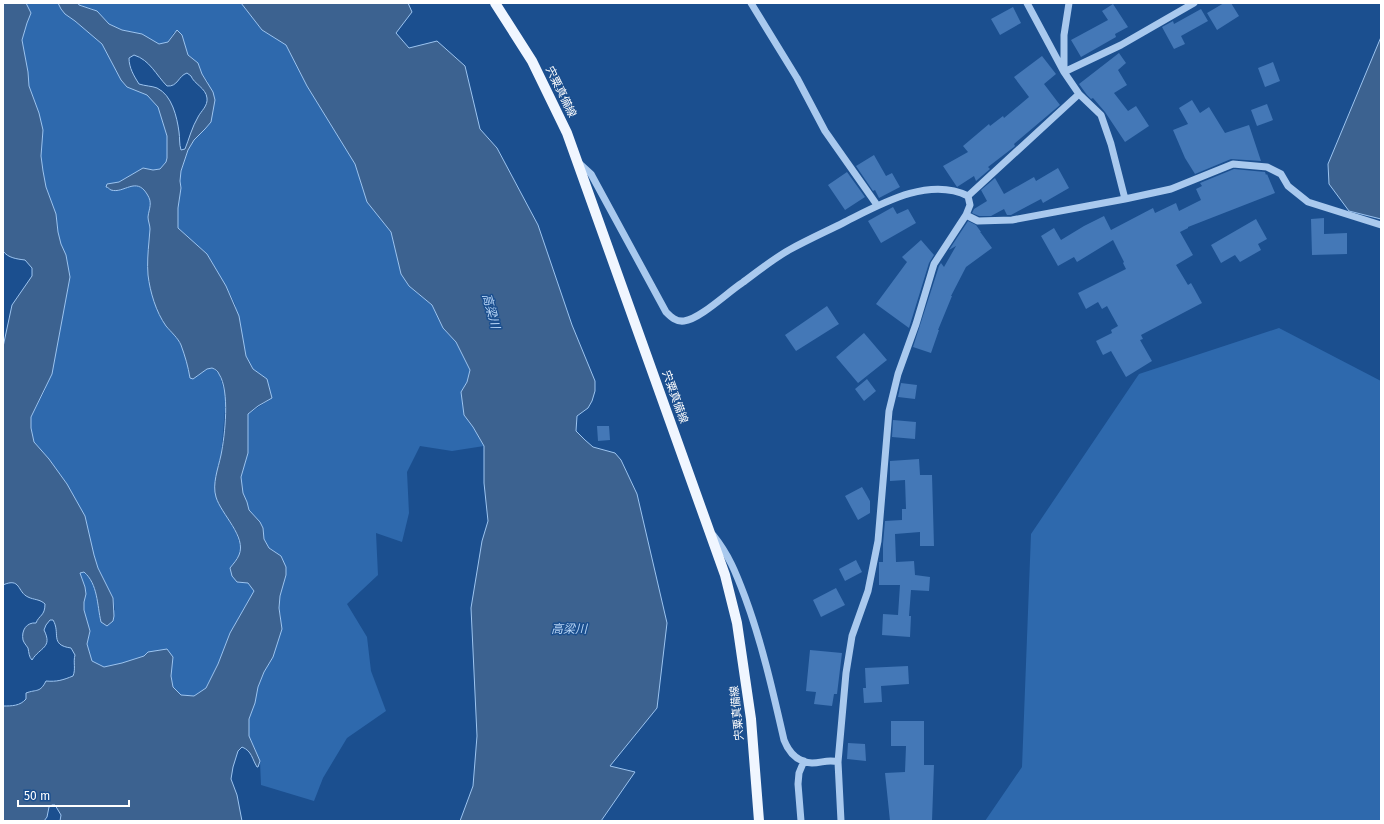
<svg xmlns="http://www.w3.org/2000/svg" width="1384" height="824" font-family="'Fira Sans','Noto Sans JP',sans-serif">
<style>
.green{fill:#2e69ad}
.water{fill:#3c6290;stroke:#9cc4f0;fill-rule:evenodd}
.building{fill:#4478b7}
.lines{fill:none;stroke-linecap:round;stroke-linejoin:round}
.minor{stroke:#a9c9ee;stroke-width:7}
.major{stroke:#f0f6ff;stroke-width:10}
.labels{text-anchor:middle;dominant-baseline:central;stroke-width:3;stroke-linejoin:round;paint-order:stroke}
.street-label{font-size:11px;fill:#fff;stroke:#1b4f8f}
.water-label{font-size:12px;font-style:italic;fill:#b5d3f5;stroke:#1b4f8f}
</style>
<rect width="100%" height="100%" fill="#1b4f8f"/>
<!-- green -->
<path class="green" d="M26,3h32l3,6 41,35 19,36 6,7 20,8 11,12 9,29v22l-1,4 -6,7 -7,1 -10,-2 -24,14 -12,2 -1,2c15,9 30,-10 41,8 6,9 2,14 1,23 0,4 2,8 2,12 0,4 -1,8 -1,12 -1,11 -2,23 -1,34 2,17 8,37 18,51 5,6 12,12 15,19 4,11 7,21 9,33l7,-2 10,-7 5,-1 7,5 7,25 -5,57 -3,12 4,41 14,25 5,14 -2,9 -9,12 8,14 10,1 6,8 -24,42 -12,31 -12,24 -12,8 -13,-1 -8,-8 -2,-11 2,-19 -29,-1 -22,7 -18,4 -12,-6 -5,-17 3,-13 -6,-21v-8l2,-8 -1,-7 -5,-14 4,-1 7,8 4,9 5,28 15,-7 -2,-12 -15,-30 -9,-30 -15,-40 -7,-14 -18,-25 -15,-17 -3,-14v-11l14,-27 10,-33 15,-80 -4,-22 -5,-11 -3,-12 -2,-18 -10,-27 -3,-16 -2,-15 1,-15 -3,-28 -10,-27 -1,-14 -6,-32 5,-17 4,-10z
M78,3h163l21,27 24,15 21,41 48,78 12,38 24,30 10,42 8,12 23,19 11,23 13,14 14,28 -3,12 -6,10 3,23 9,12 11,19 -32,5 -32,-5 -13,26 2,41 -7,29 -26,-9 2,42 -31,29 20,33 4,34 15,40 -39,27 -24,40 -9,23 -53,-16 -1,-24 -11,-25v-17l6,-16 3,-16 6,-15 9,-15 8,-40 -2,-9 1,-12 6,-21 -5,-19 -12,-8 -5,-9 -4,-17 -11,-12 -2,-8 -4,-9 -2,-16 7,-24v-39l24,-16 -5,-19 -14,-10 -7,-13 -11,-52 -9,-18 -19,-32 -29,-25v-21l3,-20 -1,-7 1,-10 7,-21 6,-10 11,-11 6,-7 -3,-40 -6,-8 -4,-11 -10,-8 -6,-20 -8,-3 -6,10 -9,2 -26,-12 -11,-2 -13,-6 -16,-15 -14,-4z
M1279,328l102,53v440h-396l37,-54 9,-233 108,-160z"/>
<!-- water -->
<path class="water" d="M3,3h23l5,10 -4,10 -5,17 6,32 1,14 10,27 4,17 -2,26 2,15 3,16 10,27 2,18 3,12 5,11 4,22 -18,97 -21,43v11l3,14 15,17 18,25 18,32 9,39 4,13 15,30 1,18 -1,5 -6,5 -6,-4c-4,-17 -3,-38 -17,-50l-4,1 5,14 1,7 -2,8v8l6,21 -3,13 5,17 12,6 18,-4 22,-7 4,-4 19,-3 6,8 -2,19 2,11 8,8 13,1 12,-8 12,-24 12,-31 24,-42 -6,-8 -11,-1 -5,-6 -2,-8c3,-4 7,-8 9,-13 8,-18 -18,-41 -23,-58 -4,-13 2,-28 5,-42 4,-20 9,-64 -2,-81 -1,-3 -4,-5 -7,-6l-5,1 -14,10 -3,-1c-2,-12 -5,-22 -9,-33 -3,-7 -10,-13 -15,-19 -10,-14 -16,-34 -18,-51 -1,-11 0,-23 1,-34 0,-4 1,-8 1,-12 0,-4 -2,-8 -2,-12 1,-9 5,-14 -1,-23 -11,-18 -23,0 -36,-4 -2,-1 -3,-3 -5,-3l1,-3 12,-2 24,-14 10,2 7,-1 6,-7 1,-4v-22l-9,-29 -11,-12 -20,-8 -6,-7 -19,-36 -27,-23 -10,-7 -4,-5 -3,-6h20l1,2 18,6 12,13 13,6 20,4 17,10 9,-2 9,-12 5,5 6,20 10,8 4,11 11,18 2,8 -4,22 -6,7 -11,11 -6,10 -7,21 -1,10 1,7 -3,20v20l29,26 19,32 13,30 7,40 7,13 14,10 5,19 -14,8 -10,8v39l-7,24 2,16 4,9 2,8 11,12 3,6 1,11 5,9 12,8 5,11v8l-6,21 -1,12 3,21 -9,28 -9,15 -6,15 -3,16 -6,16v17l11,25 -2,6h-1c-5,-8 -5,-16 -15,-20l-4,4 -5,16 -2,12 6,16 5,26h-182l1,-6 -6,-10h-3l-3,2 -2,10 -3,4h-41v-115c9,0 17,0 23,-7v-6c11,-4 14,0 20,-12 11,1 17,-1 27,-5 3,-7 0,-14 2,-21l-4,-7c-22,-3 -10,-15 -18,-28h-3l-4,5 -2,5c9,18 -4,17 -12,30 -3,-3 -3,-7 -4,-12 -2,-3 -4,-5 -5,-8 -2,-10 4,-18 13,-17 3,-8 9,-7 9,-19 -5,-5 -11,-4 -17,-7 -11,-5 -7,-20 -25,-12v-238l9,-42 20,-29v-8l-7,-8c-8,-1 -17,-2 -22,-9zM134,55c16,5 22,20 33,31 11,1 11,-10 20,-13l4,3c3,8 15,12 16,22 1,8 -6,13 -9,19 -6,10 -9,22 -13,32l-4,1c-2,-6 -1,-12 -2,-18 -2,-15 -7,-37 -22,-44 -5,-2 -12,-2 -18,-4 -5,-8 -10,-16 -10,-26z
M241,3h167l4,9 -16,21 13,15 28,-7 28,25 15,63 17,19 41,77 34,100 23,56v10l-3,10 -4,7 -11,8 -1,15 9,9 8,7 22,6 6,7 16,34 30,129 -10,85 -47,58 25,6 -34,49h-141l13,-35 4,-50 -6,-128 11,-67 6,-20 -4,-38v-37l-11,-19 -9,-12 -3,-23 6,-10 3,-12 -14,-28 -13,-14 -11,-23 -23,-19 -8,-12 -10,-42 -24,-30 -12,-38 -48,-78 -21,-41 -24,-15z
M1381,37v182l-32,-8 -20,-27 -1,-20z"/>
<!-- building -->
<path class="building" d="M1224,3h7l8,13 -22,14 -10,-17z
M1113,4l15,23 -13,7 1,3 -35,20 -10,-17 37,-20 -6,-9z
M1013,7l8,16 -21,12 -9,-16z
M1201,9l7,12 -27,15 4,8 -11,5 -12,-22 11,-6 1,3z
M1119,53l7,10 -8,7 9,15 -13,8 14,18 8,-5 13,20 -24,16 -20,-30 -12,-14 -2,1 -4,-4 -8,-11z
M1042,56l14,18 -12,10 16,21 -46,39 1,2 -1,1 -26,20 2,2 -14,12 -2,-5 -17,11 -14,-21 25,-14 -5,-6 26,-22 1,2 13,-10 1,2 25,-21 -15,-20z
M1273,62l7,19 -15,6 -7,-19z
M1192,100l8,13 9,-6 16,26 24,-8 12,36 -30,-2 -36,15 -10,-16 -12,-28 15,-6 -9,-16z
M1267,104l6,16 -16,6 -6,-16z
M874,155l12,21 6,-3 8,14 -21,11 -4,-8 -2,1 -17,-25z
M1058,168l11,20 -26,15 -2,-4 -30,16h-4l-3,-6 -13,7h-12l-7,-3 2,-4 13,-8 -6,-11 14,-12 9,16 30,-17 2,4z
M1234,169l31,3 1,3 1,-1 8,19 -87,34v1l-8,4 13,23 -17,10 12,20 3,-2 11,20 -61,32 2,4 -3,1 12,21 -26,16 -15,-26 -8,4 -7,-14 16,-8 -1,-3 7,-4 -11,-20 -5,3 -4,-7 -12,7 -8,-16 48,-24 -3,-6 1,-1 -11,-22 -36,22 -3,-5 -16,9 -17,-30 13,-8 7,12 23,-14 20,-10 7,14 42,-22 2,5 21,-10 3,8 22,-11 -5,-11 6,-3 -2,-3z
M847,172l18,25 -20,13 -17,-25z
M893,207l4,7 11,-5 8,14 -35,20 -13,-22z
M1324,218v16l23,-1v21l-35,1 -1,-36z
M1256,219l11,20 -9,5 3,6 -21,12 -5,-7 -14,8 -10,-18z
M968,221l8,4 5,7 -1,1h1l11,15 -26,19 -15,29h1l-14,34h1l-8,23 -18,-6 26,-81 2,-3 3,4 12,-21 -7,4z
M921,240l13,15 -5,8 -20,65 -33,-24 31,-42 -5,-5z
M827,306l12,18 -43,27 -11,-16z
M864,333l23,27 -29,23 -22,-26z
M867,379l9,12 -12,10 -9,-12z
M901,383l16,2 -2,14 -17,-2z
M893,420l23,2 -1,17 -23,-2z
M597,426h12l1,14 -12,1z
M919,459l1,16h12l2,71h-14v-14l-25,2 1,28 18,-1 1,14 15,2 -1,14 -18,-1 -2,26h2l-1,21 -28,-2 1,-21 15,1 2,-30h-21v-23h4v-18l2,-23 17,-1v-11h4l-1,-29 -15,1v-20z
M862,487l8,14v12l-12,7 -13,-24z
M856,560l6,12 -17,9 -6,-12z
M836,588l9,17 -24,12 -8,-17z
M810,650l32,3 -5,41h-3l-2,12 -18,-2 2,-12 -10,-1z
M908,666l1,18 -28,2 1,16 -18,1 -1,-15h3l-1,-20z
M891,721h33v44h10l-2,56h-42l-5,-48 20,-1 1,-26h-15z
M848,743l17,1 1,17 -19,-2z"/>
<g class="lines">
<!-- minor -->
<path class="minor" d="M751,3l46,75 28,53 52,74
M1027,3l37,69 57,-27 73,-42
M1079,94l22,21 10,29 14,55
M579,163l12,11 75,138c5,5 10,10 18,9 16,-2 44,-29 58,-38 15,-11 31,-24 47,-33 18,-10 36,-18 54,-27 36,-18 85,-47 125,-27l2,9 -4,10 -32,49 -18,60 -18,50 -9,37 -11,130 -10,50 -16,45 -6,37 -8,89 3,59
M968,196l111,-102 -15,-22v-37l5,-32
M966,215l12,6 34,-1 113,-21 46,-10 62,-25 34,3 14,7 7,12 20,16 73,23
M713,535c16,20 23,38 32,62 17,46 28,95 39,143 5,13 14,22 28,23 10,0 16,-4 26,-1
M801,821l-3,-37 1,-11 5,-12"/>
<!-- major -->
<path class="major" d="M495,3l37,58 35,72 158,442 12,48 14,96 8,102"/>
</g>
<g class="labels">
<!-- street labels -->
<g class="street-label">
<text transform="translate(561 92) rotate(64)">宍粟真備線</text>
<text transform="translate(675 397) rotate(70)">宍粟真備線</text>
<text transform="translate(737 713) rotate(-96)">宍粟真備線</text>
</g>
<!-- water labels -->
<g class="water-label">
<text transform="translate(491 311) rotate(75)">高梁川</text>
<text x="569" y="629">高梁川</text>
</g>
</g>
<!-- border -->
<rect width="1384" height="824" fill="none" stroke="#ffffff" stroke-width="8"/>
<!-- scale -->
<path d="M18 800v6h111v-6" fill="none" stroke="#ffffff" stroke-width="2"/>
<text x="24" y="800" font-size="12" fill="#ffffff" stroke="#1b4f8f" stroke-width="3" paint-order="stroke">50 m</text>
</svg>
